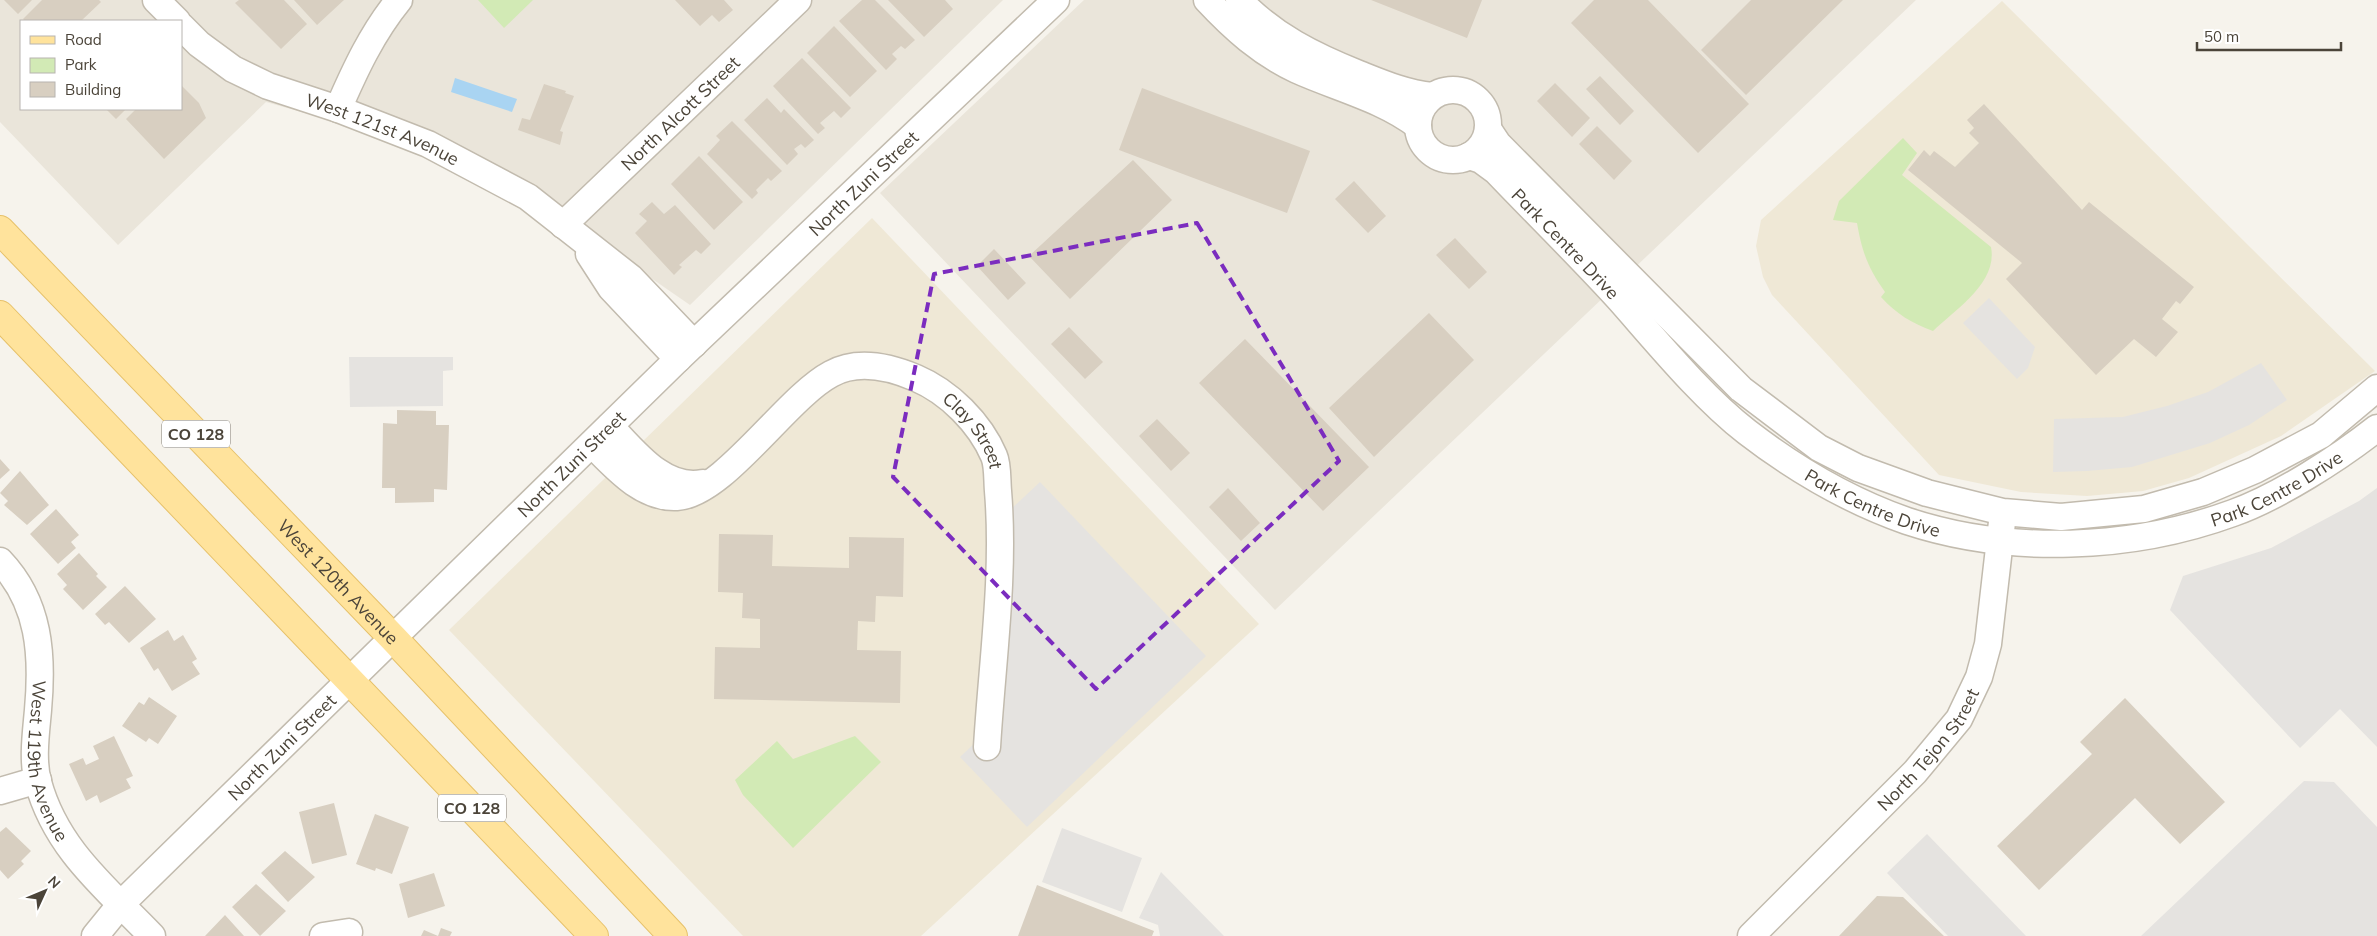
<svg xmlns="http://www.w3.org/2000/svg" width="2377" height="936" font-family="Mulish,sans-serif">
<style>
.residential{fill:#eae5da;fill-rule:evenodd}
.education{fill:#efe8d6}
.green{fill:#d2eab5}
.parking{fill:#e5e3e0}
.water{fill:#a9d4f2}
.building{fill:#d8cfc1}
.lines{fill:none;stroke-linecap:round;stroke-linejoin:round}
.minor-casing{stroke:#c2bbae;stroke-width:29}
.major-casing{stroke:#e6c16a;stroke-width:30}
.minor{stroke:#fff;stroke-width:26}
.major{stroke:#ffe39c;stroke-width:28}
.marked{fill:none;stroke:#7b2cbf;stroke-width:4;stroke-dasharray:10 6;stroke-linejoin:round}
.labels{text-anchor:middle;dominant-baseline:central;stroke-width:5;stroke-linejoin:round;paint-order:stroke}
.shield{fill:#fff;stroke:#817c74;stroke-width:1}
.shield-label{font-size:16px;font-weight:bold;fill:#4b4439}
.street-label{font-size:18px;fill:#4b4439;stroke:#fff}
</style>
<rect width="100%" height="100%" fill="#f6f3ec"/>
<!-- residential -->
<path class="residential" d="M0,0h1003l-313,305 -204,-141 -220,-62 -148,143 -118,-123zM21,21h160v88h-160z
M1084,0h832l-641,610 -395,-417z"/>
<!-- education -->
<path class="education" d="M2002,1l373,370 -94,65 -92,42 -46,13 -56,5 -66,-4 -82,-17 -167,-180 -9,-18 -7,-31 5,-26z
M872,218l387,406 -338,312h-178l-294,-306z"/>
<!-- green -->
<path class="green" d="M478,0h55l-29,28z
M1903,138l14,15 -15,22 89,72c7,36 -36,63 -58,84 -21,-8 -37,-17 -52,-34l4,-5c-17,-24 -23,-40 -28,-69l-24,-3 6,-19z
M855,736l26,26 -88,86 -50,-53 -8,-15 42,-39 16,18z"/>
<!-- parking -->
<path class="parking" d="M1989,298l46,49 -7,21 -11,11 -54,-56z
M349,357h104v13l-10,1v35l-93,1z
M2261,363l26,37 -38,25 -39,18 -78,24 -45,4 -34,1 1,-53 69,-2 44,-11 41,-14z
M1040,482l166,174 -179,171 -67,-70 18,-17 23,1 9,-231z
M2377,488v259l-37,-38 -40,39 -130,-138 13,-34 88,-28 88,-47z
M2304,781l30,1 43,45v109h-236z
M1062,828l80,30 -20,54 -80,-30z
M1927,834l99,102h-78l-61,-63z
M1161,872l63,64h-64l-2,-11 -19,-7z"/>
<!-- water -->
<path class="water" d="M455,78l62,21 -5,13 -61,-20z"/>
<!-- building -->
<path class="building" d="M4,0h28l-14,14z
M42,0h57l2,2 -20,19h-56l-2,-2z
M239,0h45l23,24 -26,25 -46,-46z
M294,0h50l-27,25z
M675,0h49l9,10 -14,12 -7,-7 -12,11z
M862,0h13l40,40 -10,9 -4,-3 -9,8 5,5 -11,11 -47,-49z
M888,0h57l8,9 -29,28z
M1371,0h111l-15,38z
M1594,0h54l101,104 -51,49 -127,-130z
M1751,0h92l-97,95 -45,-45z
M834,26l43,45 -27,26 -43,-44z
M802,58l49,50 -10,10 -7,-7 -14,12 5,5 -7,6 -45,-48z
M1600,76l34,35 -14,14 -34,-36z
M1555,83l35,35 -18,19 -35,-36z
M544,84l22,7 -1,2 9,3 -14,35 3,1 -3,13 -42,-15 4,-12 8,2z
M181,85l18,18 7,15 -42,41 -38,-40 10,-10h45z
M1142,88l168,63 -23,62 -168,-63z
M767,98l14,15 3,-4 30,31 -9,8 -4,-4 -7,5 4,5 -11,11 -43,-45z
M1984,104l98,106 7,-8 105,85 -14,17 -4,-3 -14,18 16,13 -22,25 -22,-18 -38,36 -90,-96 16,-16 -114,-93 16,-20 6,6 4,-5 21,16 24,-24 -10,-10 5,-5 -7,-8z
M106,109h20l-10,10z
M732,121l50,50 -11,10 -3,-3 -12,12 2,3 -6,6 -45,-45 13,-14 -4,-4z
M1597,126l35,35 -18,19 -35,-36z
M699,156l44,46 -29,28 -43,-46z
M1133,160l39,40 -102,99 -41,-43z
M1354,181l32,35 -18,17 -33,-34z
M652,202l12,12 11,-9 36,39 -10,10 -5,-4 -17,15 3,2 -8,8 -39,-42 12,-12 -8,-7z
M1455,238l32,34 -18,17 -33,-34z
M994,249l32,34 -18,17 -31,-34z
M1429,313l45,47 -100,97 -45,-49z
M1069,327l34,35 -18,17 -34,-35z
M1245,339l124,128 -46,44 -124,-128z
M397,410l39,1v14h13l-2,65 -13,-1v13l-39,1v-15h-13l1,-65 14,1z
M1157,419l33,34 -19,18 -32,-35z
M0,459l10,11 -10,9z
M20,471l29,34 -22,20 -23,-20 4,-4 -8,-8z
M1228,488l32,35 -19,18 -32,-34z
M56,509l23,26 -8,7 5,6 -18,16 -28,-30z
M719,534l54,1 -1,31 77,2v-31l55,1 -1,59 -27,-1 -1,26 -17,-1 -1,29 44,1 -1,52 -186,-4 1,-52 45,1v-29l-18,-1 1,-25 -25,-1z
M79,553l19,21 -2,2 11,11 -24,23 -20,-21 4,-4 -10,-11z
M125,586l31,33 -27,24 -20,-21 -4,3 -10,-11z
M168,630l6,11 9,-6 14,24 -5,3 8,12 -28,17 -14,-23 -4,3 -14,-23z
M149,697l28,19 -19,28 -9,-6 -3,4 -24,-16 17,-24 5,3z
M2125,698l100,104 -45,42 -45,-46 -96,92 -42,-44 95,-92 -12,-12z
M114,736l19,40 -7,3 5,9 -31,15 -3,-8 -11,6 -17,-37 14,-6 3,7 13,-6 -6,-13z
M334,803l13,52 -35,9 -13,-52z
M375,814l34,13 -17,47 -16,-6 -1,3 -19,-7z
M6,827l25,24 -10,10 3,3 -16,15 -8,-9v-38z
M285,851l30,26 -27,25 -27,-29z
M434,873l11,33 -37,12 -9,-34z
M256,884l30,27 -26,25 -28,-29z
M1037,885l117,46 -2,5h-134z
M1877,896l26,1 41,39h-105z
M225,915l19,21h-39z
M441,928l11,4 -2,4h-29l3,-6 14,6z"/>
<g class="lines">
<defs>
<g id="minor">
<path d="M156,0l21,21"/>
<path d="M1207,0c26,28 54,53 90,70 40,18 86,29 121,56"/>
<path d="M1239,0c34,36 75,56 120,74 25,10 46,19 73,22"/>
<path id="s1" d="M181,26l18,18 34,25 35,17 70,23 90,35 100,53 103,81 63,66"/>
<circle cx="1453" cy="125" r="35"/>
<path d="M338,109c17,-39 34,-76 61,-109"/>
<path d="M1488,129l10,15 243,245 78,59 39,20 69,25 76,19 58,5 83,-8 59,-17 52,-22 66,-35 56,-47"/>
<path id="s2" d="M1469,156l12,4 15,11c41,43 84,85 124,129 38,43 82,97 127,132 48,37 103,69 160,89 103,34 225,29 326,-8 45,-16 106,-55 144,-85"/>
<path id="s3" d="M563,225l235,-225"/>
<path d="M589,254l22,34 67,71"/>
<path d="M610,426c24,25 54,65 93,57"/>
<path id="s4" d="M592,444c22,22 50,55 85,53 47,-3 109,-99 154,-123 27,-15 59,-7 85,4 33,14 64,45 78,78 4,9 3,24 4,35 7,84 -6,172 -11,256"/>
<path id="s5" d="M0,561c40,42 43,94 38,149 -2,23 -6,50 0,72 18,67 68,106 114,154"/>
<path d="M0,791l38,-11"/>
<path id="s6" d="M95,936l26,-32 557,-545 378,-359"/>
<path d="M323,936l26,-4"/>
<path id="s7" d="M1751,936l164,-164 44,-53 20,-42 9,-33 14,-122"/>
</g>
<g id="major">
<path id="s8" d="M0,230l393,408 280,298"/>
<path d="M0,315l594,621"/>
</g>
</defs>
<!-- minor casing -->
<use href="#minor" class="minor-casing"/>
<!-- major casing -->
<use href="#major" class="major-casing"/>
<!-- minor -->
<use href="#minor" class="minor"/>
<!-- major -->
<use href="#major" class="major"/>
</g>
<!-- marked area -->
<path class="marked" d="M1197,223l142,238 -243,228 -203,-212 41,-203z"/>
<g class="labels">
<!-- shield labels -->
<g class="shield">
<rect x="162" y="420.5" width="68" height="27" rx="4"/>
<rect x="438" y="794.5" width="68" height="27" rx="4"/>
</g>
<g class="shield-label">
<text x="196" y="434">CO 128</text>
<text x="472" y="808">CO 128</text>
</g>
<!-- street labels -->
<g class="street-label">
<text stroke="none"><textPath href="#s3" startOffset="162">North Alcott Street</textPath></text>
<text stroke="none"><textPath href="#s1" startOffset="229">West 121st Avenue</textPath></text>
<text stroke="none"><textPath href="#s6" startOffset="1076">North Zuni Street</textPath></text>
<text stroke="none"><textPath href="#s2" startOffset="132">Park Centre Drive</textPath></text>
<text stroke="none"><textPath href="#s4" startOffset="471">Clay Street</textPath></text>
<text stroke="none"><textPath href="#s6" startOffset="671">North Zuni Street</textPath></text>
<text stroke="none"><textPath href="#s2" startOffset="959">Park Centre Drive</textPath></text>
<text stroke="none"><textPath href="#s2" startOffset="539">Park Centre Drive</textPath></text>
<text stroke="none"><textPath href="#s8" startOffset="488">West 120th Avenue</textPath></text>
<text stroke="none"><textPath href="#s6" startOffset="266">North Zuni Street</textPath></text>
<text stroke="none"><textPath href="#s7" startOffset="258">North Tejon Street</textPath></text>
<text stroke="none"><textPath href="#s5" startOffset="212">West 119th Avenue</textPath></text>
</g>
</g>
<!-- legend -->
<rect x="20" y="20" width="162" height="90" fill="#ffffff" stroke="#b7b4b0"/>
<rect x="30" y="36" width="25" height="8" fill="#ffe39c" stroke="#b7b4b0"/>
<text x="65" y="45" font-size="15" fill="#4b4439">Road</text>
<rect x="30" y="58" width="25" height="15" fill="#d2eab5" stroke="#b7b4b0"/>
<text x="65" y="70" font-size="15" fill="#4b4439">Park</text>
<rect x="30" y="82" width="25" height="15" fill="#d8cfc1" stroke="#b7b4b0"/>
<text x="65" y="95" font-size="15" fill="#4b4439">Building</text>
<!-- north arrow -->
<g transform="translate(45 891) rotate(46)" stroke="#ffffff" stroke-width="4" paint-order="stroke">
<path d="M0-4L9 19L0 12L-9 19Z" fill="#4b4439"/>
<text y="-8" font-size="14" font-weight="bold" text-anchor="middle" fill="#4b4439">N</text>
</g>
<!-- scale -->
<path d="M2197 42v8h144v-8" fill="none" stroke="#4b4439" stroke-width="2.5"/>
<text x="2204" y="42" font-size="15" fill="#4b4439" stroke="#ffffff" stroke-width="4" paint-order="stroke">50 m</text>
</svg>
